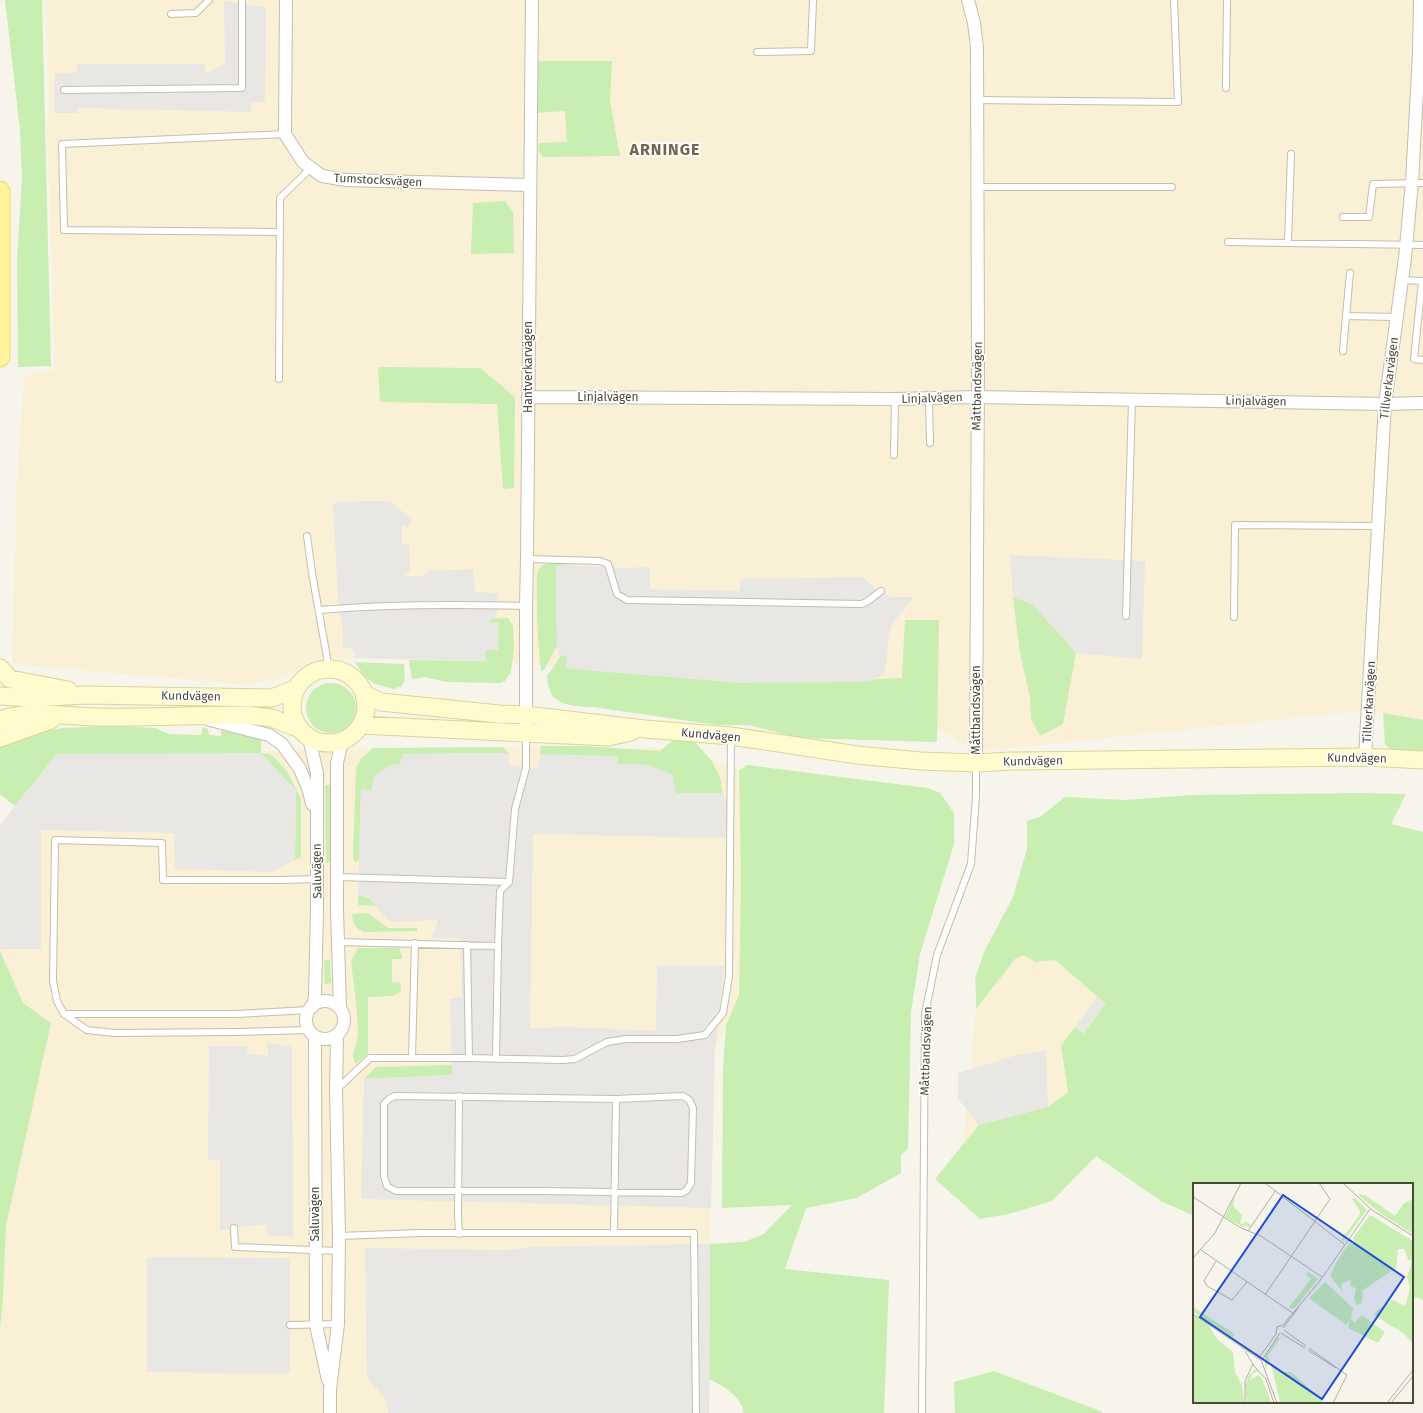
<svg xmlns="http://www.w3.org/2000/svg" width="1423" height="1413" font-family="'Fira Sans',sans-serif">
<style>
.commercial{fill:#f9f0d6}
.green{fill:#c8eeb1}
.parking{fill:#e8e7e3}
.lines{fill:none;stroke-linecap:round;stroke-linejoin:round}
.lane-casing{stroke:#c3bfac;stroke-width:8}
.street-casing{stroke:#c3bfac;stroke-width:14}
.secondary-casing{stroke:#dad498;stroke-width:19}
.primary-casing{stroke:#efdc61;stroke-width:21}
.lane{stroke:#fff;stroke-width:6}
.street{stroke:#fff;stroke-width:12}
.secondary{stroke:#fffbcd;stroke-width:17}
.primary{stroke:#fff49c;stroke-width:19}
.labels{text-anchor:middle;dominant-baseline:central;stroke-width:3.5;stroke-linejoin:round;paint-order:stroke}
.street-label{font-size:12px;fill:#4c4838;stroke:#fff}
.district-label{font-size:16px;font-weight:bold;letter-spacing:1px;fill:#70684e;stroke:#fff}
.inset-road{fill:none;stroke:#b3b0a3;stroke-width:1}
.view{fill:#1d4ed8;fill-opacity:0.15;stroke:#1d4ed8;stroke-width:2}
.inset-edge{fill:none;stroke:#4c4838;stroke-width:2}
</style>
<rect width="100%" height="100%" fill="#f7f5eb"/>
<!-- commercial -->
<path class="commercial" d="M46,0h1377v720l-40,-7h-42l-364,39 -117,-70 -119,1 -255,-22 -159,-3 -15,3 -33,19 -41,4 -226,-20 5,-186 7,-101 31,-8 -8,-241 2,-19z
M581,746l47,2h55l56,23 2,108 -2,116 -24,56 -5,193 -1,169h-709v-83l3,-32 3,-72 45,-203 -28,-20 -23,-52v-126l57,-71z
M1023,955l12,7 20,-2 50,43 -44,43 7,46 -20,15 -85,38 13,-136 39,-50z"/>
<!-- green -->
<path class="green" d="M5,0h37l9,366 -33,1 -1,-107 5,-82 -2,-48z
M535,61h77l-2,41 10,54 -77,1 -5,-7 1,-7 28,-1 -2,-31 -30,2z
M505,201l8,11 1,41 -43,1 2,-51z
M378,367l102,1 35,29 -1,91 -11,1 -6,-85 -117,-2z
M562,563l2,2 -8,1 1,80 -12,22 -4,4c-3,-25 -4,-50 -4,-75 0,-8 -2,-20 2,-28 4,-7 16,-6 23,-6z
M1013,597l20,7 43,49 -13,71 -23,12 -9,-17 -1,-22 -10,-44z
M508,618l5,8 1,22 -3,24 -6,9 -5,2 -54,-1 -21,-5 -13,2 -3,-19 76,1 1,-11h12v-28l-8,1 -1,-4z
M905,620h34l-2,122 -138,-4 -50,-13h-32l-124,-18c-13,0 -38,-1 -43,-16 -2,-4 -3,-11 -3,-16 6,-5 9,-13 14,-20l252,27 89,-4z
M355,662l49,2 1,15 -3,7 -8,3 -19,-5 -11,-8z
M306 708a25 25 0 1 1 50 0a25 25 0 1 1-50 0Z
M1383,713l40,7v35l-29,-3 -9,-7z
M116,726l39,2 14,6 32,1 2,-8 5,2 1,6 12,1v-5l26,1 14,7v14l8,1 5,3 13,14 14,28v58l-6,3 1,-70 -239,-36 -42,52 -14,-11 -1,1v-52l26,-10 36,-6z
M688,740l7,2 17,19 8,16 3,16h-47l-28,-28 -30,-1 -78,-10 1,-8h40l79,5 12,-10z
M503,747l6,6 -106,1 -3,10 -12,2 -17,25 -10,-2 -2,72 -4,1 -2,-3 3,-91 5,-9 12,-11z
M747,765l181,23 12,5 14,20v31l-34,110 -9,58 -3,137 -7,6v18l-44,25 -51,10 -21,61 104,11 -5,133h-140c-3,-17 -21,-27 -35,-34l1,-135 34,-2 20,-8 28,-29 -70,3 1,-139 3,-44 13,-30 2,-116 -2,-108z
M325,785h5l1,77 -5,1z
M1360,793l46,1 -15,30 32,8v468l-11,-4v-112h-218v32l-33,-15 -65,-45 -44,45 -44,13 -28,5 -45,-40 44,-54 69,-18 20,-15 -7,-46 14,-19 8,6 22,-30 -50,-43 -20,2 -12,-7 -8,4 -39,50v-17l-1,-14 9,-26 29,-55 14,-48v-28l13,-4 25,-20 60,3 67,-5z
M358,895l12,3 5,8 -17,-1z
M368,913l20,15h29v3l-53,1c-9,-4 -11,-9 -12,-18z
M358,948h41l4,11h-11v23l9,1v8l-8,5 -25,1v57l-13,10 -2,-8 5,-21 -1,-24 -6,-50z
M0,951l23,52 28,20 -45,203 -3,72 -3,32z
M324,960h6l1,23 -6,1z
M452,1065v10l-88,4 12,-12z
M994,1371l104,39 5,3h-148l-1,-31z"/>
<!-- parking -->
<path class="parking" d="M224,1l42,6 -1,95 -14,1v9l-172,-4 -1,5h-23l-1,-15 1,-24 22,-2v-8h128v10l20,-10z
M358,501h33l20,19 -2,7 -7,-2v20l7,-1 1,26 -8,5 16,2 14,-6 41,-2 2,23 24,1 -3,26 -7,1 1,3 9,-1 -1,28h-12v11l-132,-3 1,-6 -4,-5 -8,3v-20l-5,-31 -5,-95 4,-2z
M1010,555l135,6 -3,98 -66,-6 -43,-48 -20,-8z
M564,565l56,3 30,-1v22l90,2v-12l123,-2 12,11 15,9h24l-22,27 -4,13 -1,23 -3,14 -9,6 -15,2 -119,1 -171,-14 -5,-3 2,-11h-9l-1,-9 -1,-80z
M261,753l35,37 -1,70 -24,12 -96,-3 -1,-36 -133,-3v119h-41v-124l57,-71z
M509,753v12l28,3 3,-14 77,2 1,8 31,1 24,10 3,18h47l7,18 -4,27 -193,-4 -3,194 39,-1 87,4 1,-66 67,1 -9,85 -4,157 -350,-9 3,-120 88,-4 -2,-76 12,-2 -2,-59h-28l6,-18 -48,2 -15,-16 -5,-8 -12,-3 3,-106 10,2 4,-16 13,-9 12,-2 3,-10z
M1097,997l9,6 -22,31 -9,-7z
M267,1043l25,4 1,190 -26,-2 -1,-11 -46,6v-70h-12l1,-114h38v8l21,2z
M1046,1050l2,57 -69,18 -21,-26v-26l59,-18z
M710,1244l-1,169h-321l-2,-13 -19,-22 -2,-130 141,2 24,-3z
M147,1257l143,1v111l-4,5 -139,-2z"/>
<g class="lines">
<defs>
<path id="lane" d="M171,14l25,-1 13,-13
M757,52l54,-1 2,-51
M1226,88l1,-88
M64,90l178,-2v-88
M977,100l201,2 -4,-102
M977,187h195
M1343,217h26l4,-33 50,-1
M280,232l-216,-2 -2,-86 223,-10
M1228,242l195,3
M1288,243l3,-89
M1350,273l-4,43 50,1
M1401,280l21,1 -8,78 9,1
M1343,351l3,-35
M279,379l1,-181 31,-30
M929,398l1,45
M894,455l1,-56
M307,536l5,37 17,96
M527,559l73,2 8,3 9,30 10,6 235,4 6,-3 13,-10
M319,610c69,-6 138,-6 207,-4
M1126,616l6,-217
M1234,617l1,-92 143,1
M338,877l171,5
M338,942l160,4
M467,945l2,113 93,2 13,-1 32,-17 19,-3h51l28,-4 18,-22 6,-37 2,-239
M64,1014h172l73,-4
M308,1030l-72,2 -122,1 -27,-3 -23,-16 -7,-13 -4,-20 2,-141 107,3 1,37h118l36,-1
M412,1058l3,-115
M496,1059l2,-113 2,-55 9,-9 6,-73 11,-41v-35
M337,1089l33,-31h99
M395,1096l221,3 67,-3 6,4 4,8 -2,75 -4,7 -5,3 -140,-2h-146l-9,-5 -3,-10v-72l5,-5z
M234,1228l1,19 103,4
M614,1233l2,-134
M459,1234l-1,-20 1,-118
M339,1236l81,-3h274l2,180
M290,1325l48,-1
M922,1413l3,-399 12,-59 34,-91 5,-68v-32"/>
<path id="street" d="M286,0l-1,134 18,28 8,6 11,8 24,4 184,5
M968,0l6,23 3,24 1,314 -2,402
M528,397l367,2 82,-2 408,7 38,-1
M210,720l59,15 13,9 18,25 9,22 3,13
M526,722v-116l1,-47 5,-559
M309,738l8,35v137l-2,86 -2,10
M1365,757l20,-353 20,-146 7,-76 7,-128 1,-54
M306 1020a19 19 0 1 1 38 0a19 19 0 1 1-38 0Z
M340,1008l-3,-98v-147l5,-22
M315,1037l1,288 12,55
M330,1413v-24l8,-65 1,-88 -3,-146 1,-54"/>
<path id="secondary" d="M0,668l10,11 58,11
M292 706a37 37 0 1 1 74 0a37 37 0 1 1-74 0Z
M364,694l17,8 118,12 27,1 119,14 86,7 126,19 64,6 55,2 35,-2 354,-4 58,3
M0,696l31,2 53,-3 188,3 25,-10
M0,720c30,-11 64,-4 95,-3 51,1 102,-2 153,-2l24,3 28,11
M361,725l247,12 23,-5
M0,738l51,-18"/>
<path id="primary" d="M0,191v166"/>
</defs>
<!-- lane casing -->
<use href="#lane" class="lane-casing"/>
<!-- street casing -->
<use href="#street" class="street-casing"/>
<!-- secondary casing -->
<use href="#secondary" class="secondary-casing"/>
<!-- primary casing -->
<use href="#primary" class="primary-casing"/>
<!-- lane -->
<use href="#lane" class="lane"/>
<!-- street -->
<use href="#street" class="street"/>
<!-- secondary -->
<use href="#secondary" class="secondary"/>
<!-- primary -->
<use href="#primary" class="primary"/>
</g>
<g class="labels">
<!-- street labels -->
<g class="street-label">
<text transform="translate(378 180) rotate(3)">Tumstocksvägen</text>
<text transform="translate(528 367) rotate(-90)">Hantverkarvägen</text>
<text transform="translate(1389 378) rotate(-83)">Tillverkarvägen</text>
<text transform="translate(977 386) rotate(-89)">Måttbandsvägen</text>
<text x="608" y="397">Linjalvägen</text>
<text transform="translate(932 398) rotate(-2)">Linjalvägen</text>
<text transform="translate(1256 401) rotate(1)">Linjalvägen</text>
<text transform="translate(191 696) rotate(1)">Kundvägen</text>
<text transform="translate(1369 702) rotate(-87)">Tillverkarvägen</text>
<text transform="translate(976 710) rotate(-90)">Måttbandsvägen</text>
<text transform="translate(711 735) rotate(5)">Kundvägen</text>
<text transform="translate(1357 758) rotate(1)">Kundvägen</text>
<text transform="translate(1033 761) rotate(-1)">Kundvägen</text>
<text transform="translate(317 871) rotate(-91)">Saluvägen</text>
<text transform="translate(926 1051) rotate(-88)">Måttbandsvägen</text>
<text transform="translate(315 1214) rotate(-90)">Saluvägen</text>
</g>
<!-- district labels -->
<g class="district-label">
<text x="665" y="149">ARNINGE</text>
</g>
</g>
<!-- overview -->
<g transform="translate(1193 1183)">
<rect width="220" height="220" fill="#f7f5eb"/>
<path d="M164,11l8,1 30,21 9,-13 9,-4v35l-33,-21zM42,13l-2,10 9,9 -2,8 3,1 2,-3 6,4 -2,3 -4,-3 -2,2 -18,-10zM161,14l13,13 -23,31 -3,-1 19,-26v-3l-8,-12zM177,32l43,26v102l-10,-10 -29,-18 2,-4 17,-11 11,6 2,-2 4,-16 -3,-11 4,-12v-6l-2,2 -5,-12h-6l-2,19 -33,22 -1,13 -6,2 -2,-7 2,-9 -5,-3 -1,-6 -9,4 2,8 -13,-16 7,-15 13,-19 2,3 2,-2 -1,-5zM115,89l10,7 -23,29 -5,1 -1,-2 22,-28 -5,-4zM132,99l28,26 -2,10 3,5 8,-8 23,17 -7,11 -30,-15 2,-9 -4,6 -37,-27zM0,124l42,27 -2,3 -40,-25zM0,132l14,8 11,17 15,12 2,20 7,13 2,18h-51zM90,154h3l5,4 -6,-4 -5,1 -12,18 2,6 -5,7v-12l12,-19zM79,184l10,5h9l34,31h-45zM62,186l4,2 -7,3 -2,6 8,-5 3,2 11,26h-25l-2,-17 4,-11z" fill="#c8eeb1"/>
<path class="inset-road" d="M72,0l79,61M150,0l29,27 41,26M0,14l48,31 20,8 61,41M55,48l28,-41M8,67l93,64M0,75l22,-25 26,-50M23,78l-12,20 3,5 25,14 15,-18M72,112l65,-96 -11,-16M0,131l68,46 16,43M90,145l16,-21M91,147l22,16M88,150l24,15M116,165l38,27 -14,28M115,167l28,18M52,168l9,15 12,13 8,24M65,176l18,-25 1,-7 6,-2 36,-43 51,-73M69,177l18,-27M52,220v-22l8,-17M194,220l26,-33M198,220l22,-27"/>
<path class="view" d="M90,12l121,82 -82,122 -122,-82z"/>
<rect width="220" height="220" class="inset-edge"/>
</g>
</svg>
